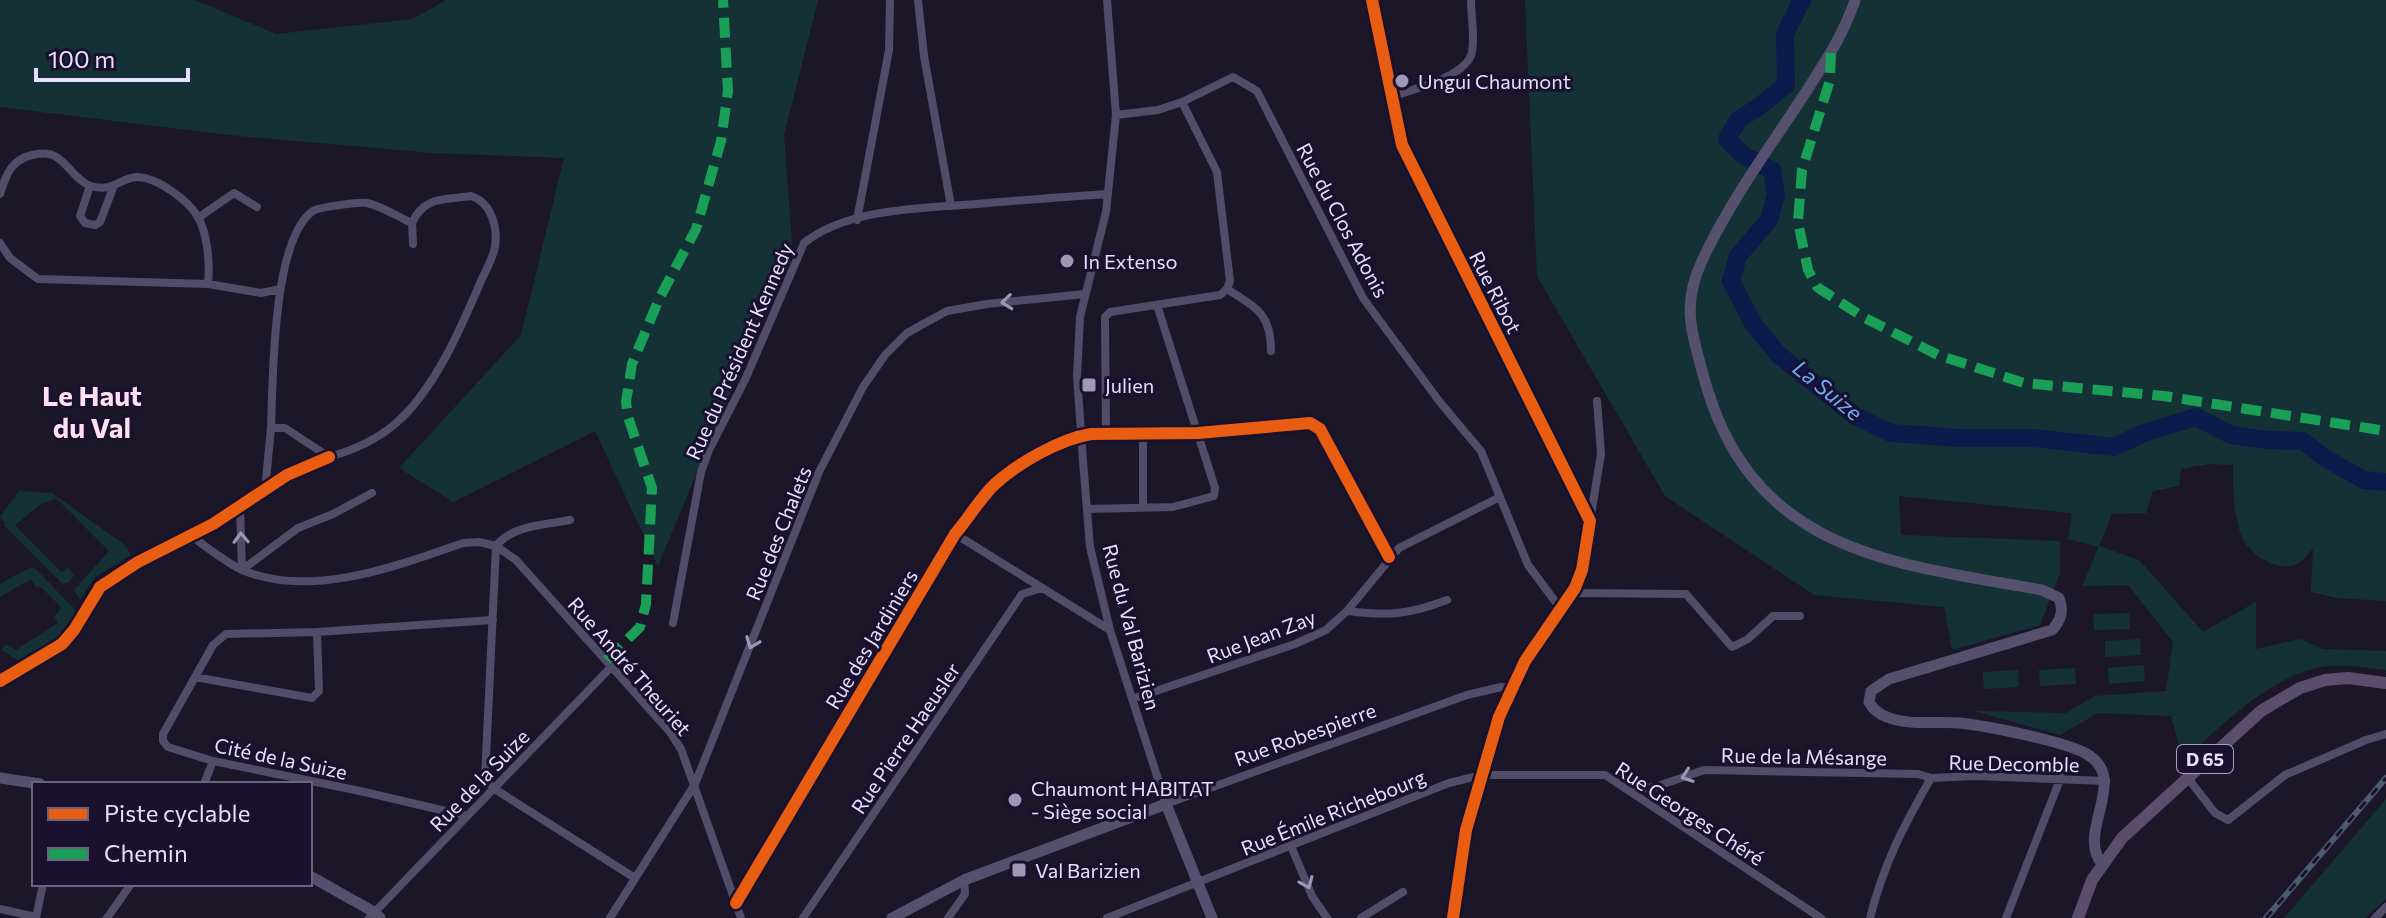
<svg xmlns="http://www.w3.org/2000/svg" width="2386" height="918" font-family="Commissioner,sans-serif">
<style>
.green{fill:#143236}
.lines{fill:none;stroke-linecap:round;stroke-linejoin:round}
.river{stroke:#0b1b4b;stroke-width:18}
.street{stroke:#514d68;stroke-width:8}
.secondary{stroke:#55506e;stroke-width:11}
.primary{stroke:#5b4e6c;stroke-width:12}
.rail-casing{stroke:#4a5b72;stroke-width:6}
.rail{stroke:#19112e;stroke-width:3;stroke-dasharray:9;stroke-linecap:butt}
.quiet{stroke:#1a9f57;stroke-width:10;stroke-dasharray:20 10;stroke-linecap:butt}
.cycleway-casing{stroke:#19112e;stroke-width:17}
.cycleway{stroke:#e95d12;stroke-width:12}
.oneway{stroke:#9b96b4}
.poi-dot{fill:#9f98b4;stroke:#19112e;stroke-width:3}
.labels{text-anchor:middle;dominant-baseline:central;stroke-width:6;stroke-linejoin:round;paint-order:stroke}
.shield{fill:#19112e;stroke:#a8a0c0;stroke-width:2}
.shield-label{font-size:18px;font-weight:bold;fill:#e5deff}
.poi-label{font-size:20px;fill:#e5deff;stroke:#19112e;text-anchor:start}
.street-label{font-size:20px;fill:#e5deff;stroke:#19112e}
.water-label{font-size:22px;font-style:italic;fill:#6cabff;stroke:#19112e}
.district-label{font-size:28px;font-weight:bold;fill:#ffe0f0;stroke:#19112e}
</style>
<rect width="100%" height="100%" fill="#1c1728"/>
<!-- green -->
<path class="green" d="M0,0h195l81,34 137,-15 33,-19h372l-34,135 8,109 -134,322 -63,-135 -142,71 -54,-34 122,-133 43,-177 -131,-5 -204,-18 -229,-28z
M1525,0h861v601l-49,-3 -26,-6 2,-43c-5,4 -9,11 -14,14 -21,11 -51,-9 -58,-28 -7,-21 -9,-49 -8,-70l-24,-1 -28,5 -2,17 -26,5 -7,22 -34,1 -13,32 40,14 64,72 53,-30v47l44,-10 23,10 63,2v19c-19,-2 -38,-6 -57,-4 -57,6 -104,58 -146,93l-12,-43 -73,-3 -38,22 -86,-24 92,2 29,-17 71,-5 7,-49 -45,-57 -46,1 17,-39 -31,-8 4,-26 -173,-17 2,39 159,6v32l-20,52 -88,25 -8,-43 -130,-12 -149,-99 -128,-220z
M19,491l33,2 73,52 6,10 -36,22 -15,23 -6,-10 35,-39 -53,-53 -16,7 -25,20 47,48 6,-6 6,8 -1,2 -4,5 -7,1 -58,-58 1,-3 -5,-5z
M31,567l6,3 41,43c-13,26 -31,36 -55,50l-22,-13 5,-5 10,5 42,-27 -4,-7 5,-4 1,-6 -18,-18 -6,-1 -5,-8 -31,18v-13z
M2129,613l1,16 -36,1 -1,-16z
M2140,639l1,16 -36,2v-16z
M2144,665l1,16 -36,3 -1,-16z
M2075,668l1,16 -36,2 -1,-16z
M2018,670l1,17 -35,2 -1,-17z
M2386,799v100l-21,19h-81z"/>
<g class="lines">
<!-- river -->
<path class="river" d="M1802,0l-17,34 1,51 -29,23 -19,12 -11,19 16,16 29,15 4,25 -7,25 -31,36 -7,25 23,44 25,30 76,61 36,17 69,5h74l80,9 30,-14 52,-16 35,18 36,5 36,1 22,17 39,22 22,2"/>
<!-- street -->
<path class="street" d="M918,0l6,56 27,150
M1107,0l9,115 -10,97 -26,105 -3,59 6,85 7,86 20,83 56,174 301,-109 34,-8 10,1
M1372,0l30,145 188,376 -8,49 -7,18 -50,73 -26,56 -33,113 -13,88
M1391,97c22,-8 76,-20 81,-45 3,-16 -1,-36 -1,-52
M1116,115l42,-5 24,-8 51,-25 24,14 106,207 76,103 42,50 47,114 32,43
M90,186l-10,30 5,7 10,2 5,-3 13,-34
M0,194c3,-9 6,-21 13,-28 9,-11 33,-17 45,-8 11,8 20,24 33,28 23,7 29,-9 47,-9 20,1 50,23 60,40 10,18 12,48 10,67
M471,196c20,6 27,31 24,51 -2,11 -9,23 -14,34 -20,47 -47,110 -86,143 -20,17 -41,26 -66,33l-44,-29h-14c2,-47 1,-189 42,-217 6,-4 46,-9 54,-8 15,3 31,14 45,20 12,-27 32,-23 59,-27z
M198,218l36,-25 23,14
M857,220l32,-170 1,-50
M412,223l1,21
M0,243l10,15 28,21 170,5 53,9 19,-4
M1227,289c29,19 44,24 44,62
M1106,433l-1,-116 5,-5 110,-17 7,-6 3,-8 -13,-109 -35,-70
M265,490l6,-62
M240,507l2,63
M1143,507v-74
M1087,509l86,-2 41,-11 1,-8 -58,-183
M1590,521l11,-67 -4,-53
M955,534l155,96
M191,536c16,11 34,26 51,34 69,29 155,-4 221,-27l16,-1 17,4c16,-21 50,-21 74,-26
M242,570l56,-42 35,-14 39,-21
M1572,593l114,1 46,53 16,-8 25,-23h27
M1347,611c42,5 60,4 100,-11
M673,623l28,-151 8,-22 36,-70 59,-137c44,-35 119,-35 173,-39 44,-4 87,-7 130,-10
M195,677l117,21 7,-7 -2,-59
M0,681l62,-37 12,-14 26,-43 38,-25 75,-38 74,-49 42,-18
M1132,699l163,-55 31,-14 21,-19 52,-63 101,-51
M2187,777l28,36 13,7 57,-45 81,-35 20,-6
M204,784l9,-23
M1632,790l23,-3 49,-17 214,4 13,4 44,-2 131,5
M467,816l-107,-25 -147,-30 -45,-14 -5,-6v-7l50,-89 13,-11 91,-2 176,-12
M1291,846l21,50 15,22
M635,878l-142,-90 -8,-10 11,-232 20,14 154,172 11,17 60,169
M736,903l219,-369c14,-16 25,-36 40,-50 23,-21 65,-45 96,-50l107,-1 112,-10 10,6 69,128
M0,909l36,8
M36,918l7,-34
M107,918l24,-34
M369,918l243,-252
M610,918l85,-134 124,-312 44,-85 22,-32 22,-22 40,-22 40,-7 98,-10
M803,918l219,-324 20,-6
M948,918l17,-24 -1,-14
M1107,918l342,-135 33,-8h123l216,143
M1361,918l42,-26
M1870,918c14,-55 33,-91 61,-140
M2006,918l55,-141
M2375,918l11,-11"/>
<!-- secondary -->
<path class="secondary" d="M1855,0c-12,37 -34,68 -55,101 -34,51 -72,104 -98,160 -21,44 -10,72 2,117 48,175 187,185 338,212l17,8c5,13 2,22 -7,32l-163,49 -18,12 -2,11c4,8 10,12 18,15 22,9 50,4 73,6 28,3 102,18 125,30 47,25 -10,78 17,111
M0,778l40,6
M310,876l64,36 6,6
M892,918l72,-38 202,-76 46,114"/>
<!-- primary -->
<path class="primary" d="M2078,918l14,-38 30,-42 139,-127 39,-23 25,-8 23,-2 38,5"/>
<defs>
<path id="rail" d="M2266,918l120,-140"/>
</defs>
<!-- rail casing -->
<use href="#rail" class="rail-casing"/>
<!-- rail -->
<use href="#rail" class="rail"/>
<!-- quiet -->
<path class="quiet" d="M1831,53l-1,27 -28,90 -4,52 10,48 9,17 46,30 75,38 86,28 140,13 222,35
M607,660l33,-33 6,-23 6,-116 -24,-71 -2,-15 6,-38 27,-65 37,-70 25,-88 7,-50 -5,-91"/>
<defs>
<path id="cycleway" d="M1372,0l30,145 188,376 -8,49 -7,18 -50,73 -26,56 -33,113 -13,88
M0,681l62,-37 12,-14 26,-43 38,-25 75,-38 74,-49 42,-18
M736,903l219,-369c14,-16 25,-36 40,-50 23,-21 65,-45 96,-50l107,-1 112,-10 10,6 69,128"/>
</defs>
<!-- cycleway casing -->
<use href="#cycleway" class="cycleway-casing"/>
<!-- cycleway -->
<use href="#cycleway" class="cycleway"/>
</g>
<!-- one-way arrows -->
<defs><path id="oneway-chevron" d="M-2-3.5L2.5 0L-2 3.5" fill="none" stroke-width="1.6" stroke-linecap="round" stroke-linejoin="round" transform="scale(2)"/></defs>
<g class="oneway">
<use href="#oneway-chevron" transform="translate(1007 302) rotate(174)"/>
<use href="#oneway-chevron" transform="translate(241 538) rotate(-92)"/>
<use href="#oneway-chevron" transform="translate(752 643) rotate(111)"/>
<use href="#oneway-chevron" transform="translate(1687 776) rotate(161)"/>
<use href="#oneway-chevron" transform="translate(1307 883) rotate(67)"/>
</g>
<!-- markers -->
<g class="poi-dot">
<circle cx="1402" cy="81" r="8"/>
<circle cx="1067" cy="261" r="8"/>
<rect x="1081" y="377" width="16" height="16" rx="4"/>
<circle cx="1015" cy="800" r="8"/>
<rect x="1011" y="862" width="16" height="16" rx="4"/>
</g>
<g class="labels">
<!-- shield labels -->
<rect class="shield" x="2177" y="745" width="56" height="28" rx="6"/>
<g class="shield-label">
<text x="2205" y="759">D 65</text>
</g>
<!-- poi labels -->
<g class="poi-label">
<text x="1418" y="81">Ungui Chaumont</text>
<text x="1083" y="261">In Extenso</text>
<text x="1105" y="385">Julien</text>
<text x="1031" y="788">Chaumont HABITAT<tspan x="1031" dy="23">- Siège social</tspan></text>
<text x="1035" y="870">Val Barizien</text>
</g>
<!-- street labels -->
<g class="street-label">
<text transform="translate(1343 220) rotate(62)">Rue du Clos Adonis</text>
<text transform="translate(1496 292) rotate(63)">Rue Ribot</text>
<text transform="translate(739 351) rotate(-66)">Rue du Président Kennedy</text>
<text transform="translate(778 533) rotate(-68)">Rue des Chalets</text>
<text transform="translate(1132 627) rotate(75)">Rue du Val Barizien</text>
<text transform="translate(1261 636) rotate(-21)">Rue Jean Zay</text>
<text transform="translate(871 639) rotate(-59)">Rue des Jardiniers</text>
<text transform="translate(630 666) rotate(49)">Rue André Theuriet</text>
<text transform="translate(1305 734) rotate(-20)">Rue Robespierre</text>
<text transform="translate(905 738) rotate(-56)">Rue Pierre Haeusler</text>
<text transform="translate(1804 756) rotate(1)">Rue de la Mésange</text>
<text transform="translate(281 758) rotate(12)">Cité de la Suize</text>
<text transform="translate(2014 763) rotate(1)">Rue Decomble</text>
<text transform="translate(479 780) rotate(-46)">Rue de la Suize</text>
<text transform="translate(1333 812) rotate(-22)">Rue Émile Richebourg</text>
<text transform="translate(1690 813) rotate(33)">Rue Georges Chéré</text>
</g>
<!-- water labels -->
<g class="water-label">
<text transform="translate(1828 390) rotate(39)">La Suize</text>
</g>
<!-- district labels -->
<g class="district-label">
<text x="92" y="395">Le Haut<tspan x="92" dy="32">du Val</tspan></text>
</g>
</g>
<!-- legend -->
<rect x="32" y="782" width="280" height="104" fill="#19112e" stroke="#6b6382" stroke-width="2"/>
<rect x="48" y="808" width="40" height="12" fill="#e95d12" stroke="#6b6382" stroke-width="2"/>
<text x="104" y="822" font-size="24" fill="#e5deff">Piste cyclable</text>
<rect x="48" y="848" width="40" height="12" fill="#1a9f57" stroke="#6b6382" stroke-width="2"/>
<text x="104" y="862" font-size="24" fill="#e5deff">Chemin</text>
<!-- scale -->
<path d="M36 68v12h152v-12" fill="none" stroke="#e5deff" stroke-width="4"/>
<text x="48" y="68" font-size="24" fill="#e5deff" stroke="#19112e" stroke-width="6" paint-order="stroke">100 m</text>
</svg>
